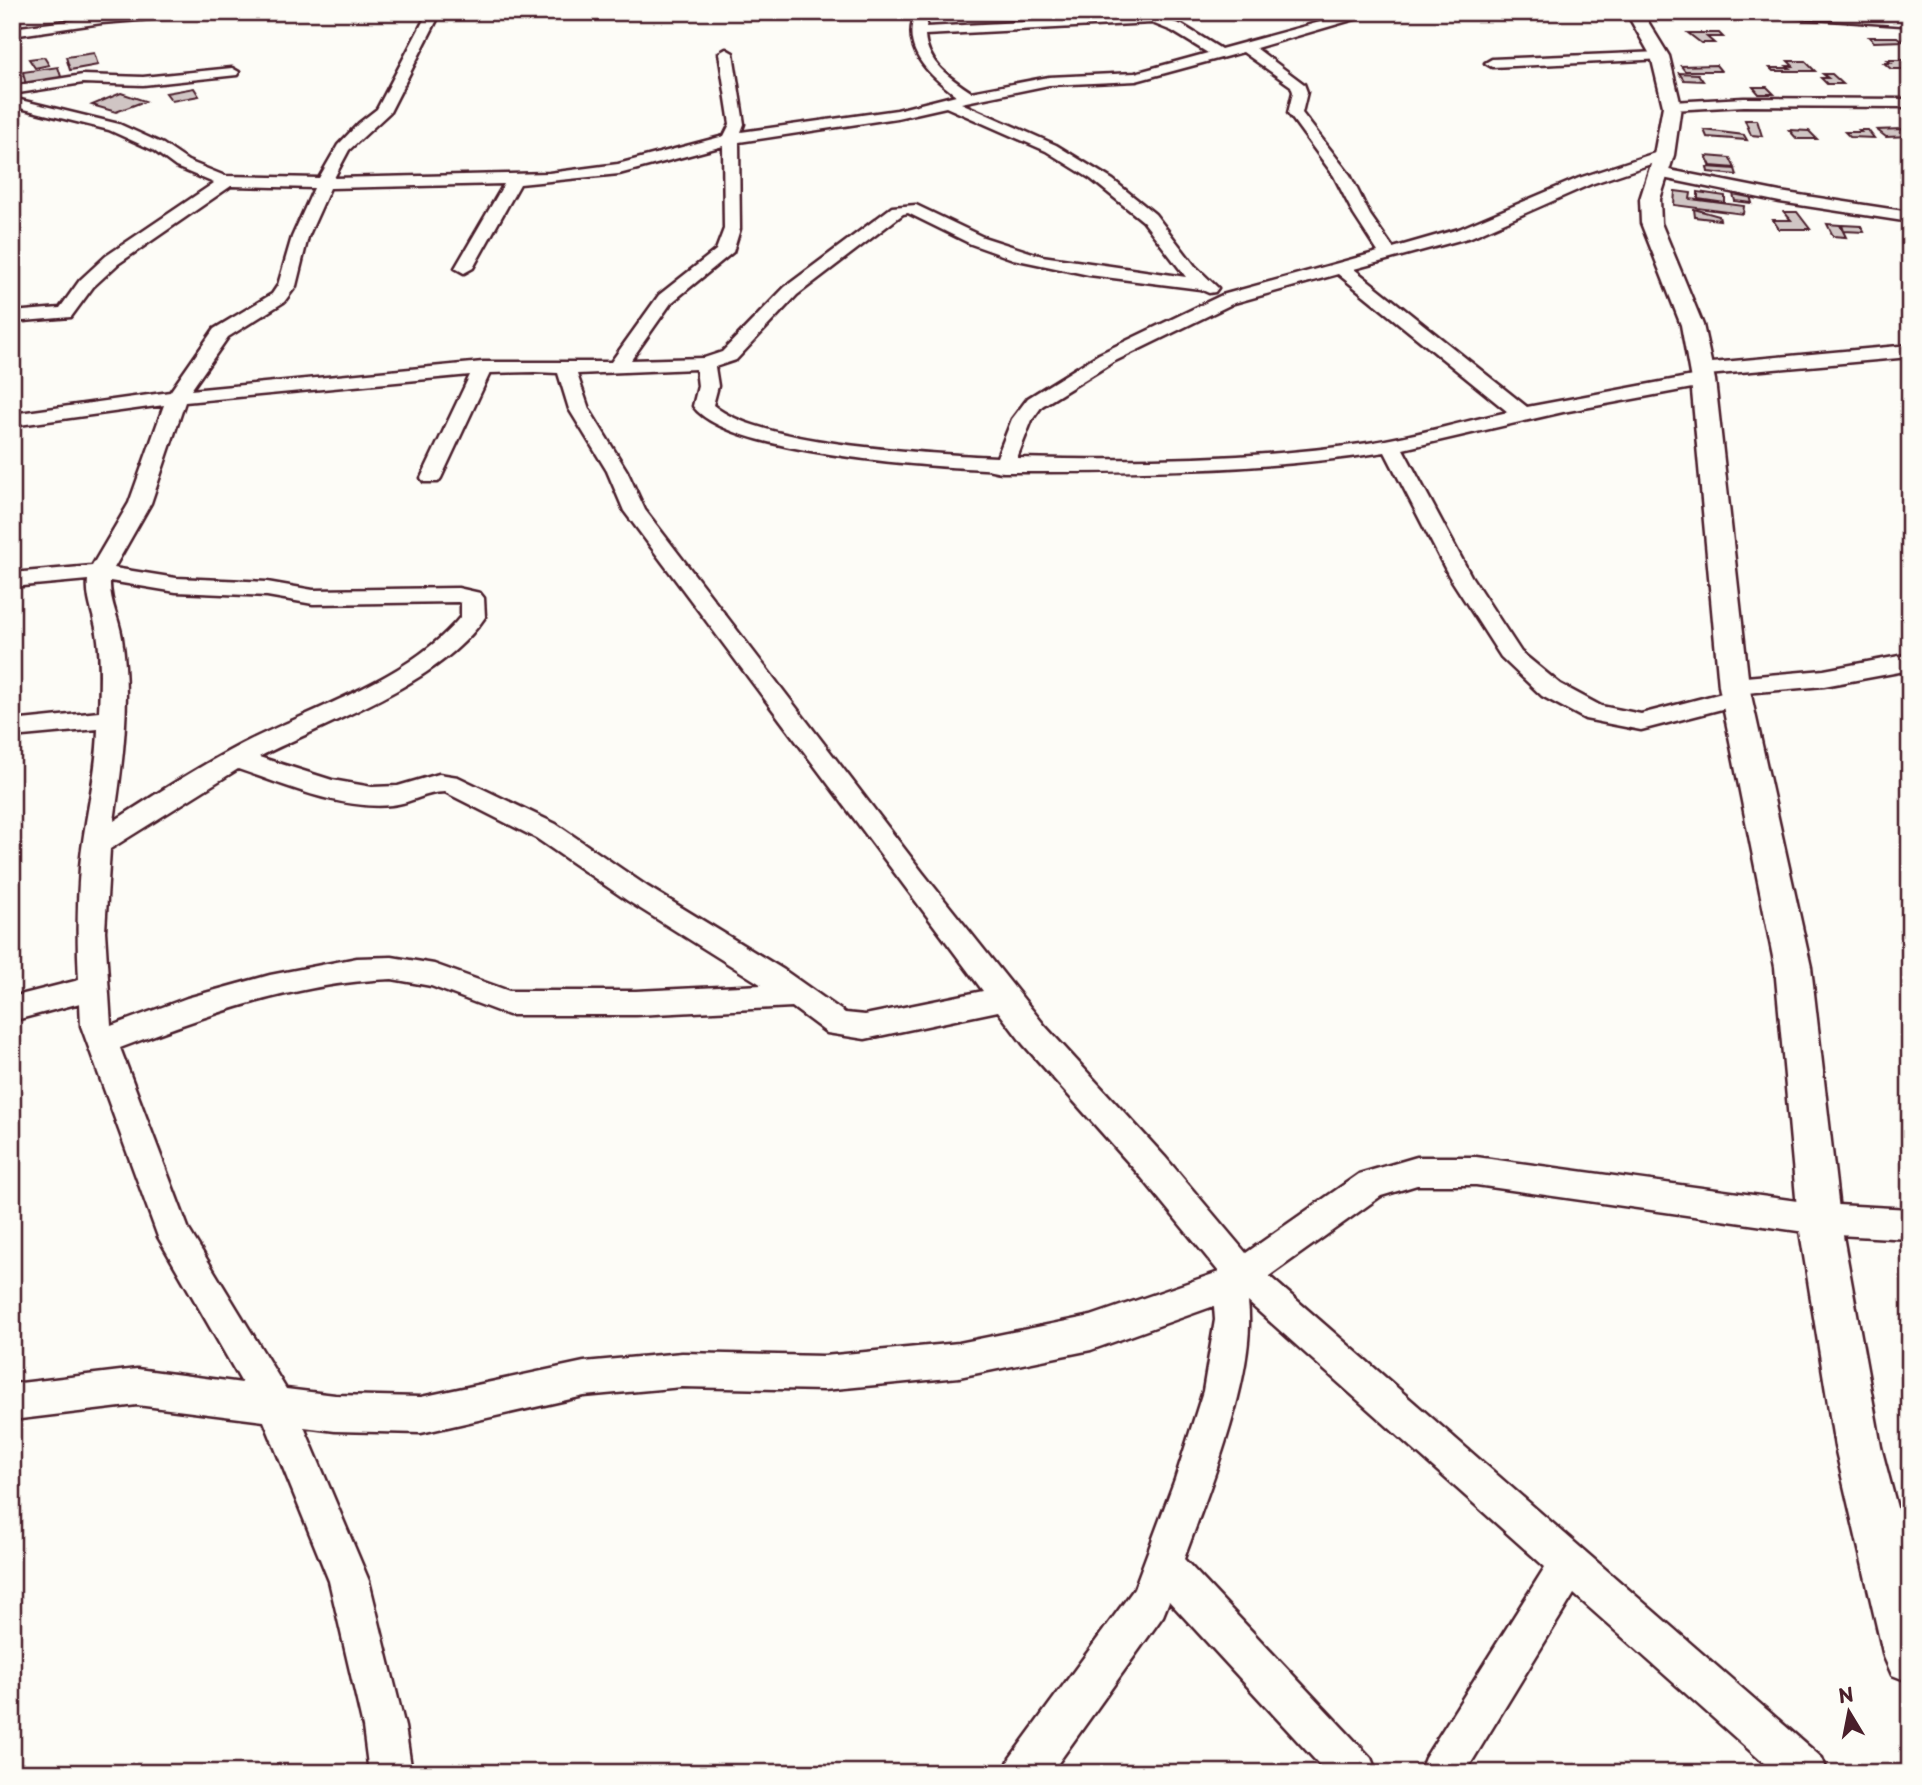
<svg xmlns="http://www.w3.org/2000/svg" width="1922" height="1785" font-family="'Playpen Sans',sans-serif">
<style>
.building{fill:#d0c5c4;stroke:#4a1f2b;stroke-width:2}
.lines{fill:none;stroke-linecap:round;stroke-linejoin:round}
.minor-casing{stroke:#4a1f2b;stroke-width:5}
.tertiary-casing{stroke:#4a1f2b;stroke-width:5}
.minor{fill:#fdfcf7;fill-rule:evenodd}
.tertiary{fill:#fdfcf7;fill-rule:evenodd}
</style>
<rect width="100%" height="100%" fill="#fdfcf7"/>
<filter id="ink" filterUnits="userSpaceOnUse"><feTurbulence type="fractalNoise" baseFrequency=".0143" numOctaves="2"/><feDisplacementMap in="SourceGraphic" scale="14" xChannelSelector="R" yChannelSelector="G"/><feConvolveMatrix kernelMatrix="1 2 1 2 8 2 1 2 1" color-interpolation-filters="sRGB"/></filter>
<g filter="url(#ink)">
<!-- building -->
<path class="building" d="M1688,33h31l4,4h-16l7,6h-13z
M1869,37h28l6,4 -29,1z
M94,53l4,12 -28,5 -4,-13z
M44,57l5,8 -14,3 -6,-9z
M1887,60h23v9h-19l-7,-6h7z
M1788,61h17l10,10h-42l-3,-3h20l-3,-2h6z
M1716,65l5,6h-36l-4,-5z
M58,67l4,13 -36,6 -3,-14z
M1679,73l19,1 5,7 -19,-1z
M1823,74h9l11,10h-16l-6,-6h7z
M1753,87h14l7,7h-15z
M194,88l5,8 -27,5 -6,-8z
M121,93l24,8 -29,11 -24,-7z
M1745,120h12l5,16 -11,-1z
M1902,129l8,7 -24,1 -9,-7z
M1704,130l40,5 3,5 -40,-3z
M1789,130l20,1 8,8h-20z
M1859,130h9l6,8 -24,-1 -5,-5h16z
M1706,156l24,2 5,10 -24,-2z
M1707,167l28,2 2,6 -29,-3z
M1675,191l16,2 -1,6 54,7 -1,8 -69,-9z
M1698,192l27,4v7l-27,-4z
M1733,194l17,2 2,7 -17,-2z
M1694,209l25,7 1,4 -25,-3z
M1784,212h13l13,17h-31l-6,-9h18z
M1827,224l13,1 6,12 -13,-1z
M1842,225l19,1 3,6 -20,-1z"/>
<g class="lines">
<defs>
<path id="minor" d="M137,12h59l-6,4 -88,7 -90,13v-8z
M428,12h13l-51,100 -41,38 -15,28 215,-5 69,-9 106,-28 6,-12 -11,-71 7,-4 7,4 11,71 -3,8 156,-22 59,-15c-27,-20 -56,-46 -40,-83h10l2,3 -2,12 226,-12 30,10 39,24 136,-37h22l-123,36 48,36 3,8 -5,21 48,62 20,40 23,33 66,-19 120,-51 85,-28 8,5 -3,3 -78,26 -120,53 -117,32 173,138 171,-32 -7,-5 10,-6 209,-19v12l-203,18 6,5 -10,6 -140,26 -160,37 68,127 50,76 39,32 41,22 40,8 85,-22 -4,-6 3,-6 9,-2 90,-8 86,-16v16l-86,16 -78,7 2,4 -3,6 -104,27 -56,-11 -43,-23 -41,-39 -52,-81 -64,-124c-126,20 -255,20 -381,20 -7,0 -13,-3 -20,-3 -59,-3 -258,-16 -291,-63l5,-20 -2,-17 -119,5 12,35 38,62 18,39 278,363 122,153 121,132 80,95 113,-79 58,-17h59l343,47 91,5v30l-91,-5 -343,-49h-59l-36,11 -112,80 553,482 6,15h-53l-201,-179 -109,179h-46l6,-15 120,-191 -297,-265c9,71 -39,188 -64,257l187,199 6,15h-50l-158,-172 -6,15 -112,157h-47l6,-15 124,-169 41,-110 28,-88 12,-71 -1,-14 -123,44 -132,27 -135,13 -142,-3 -98,9 -163,37 -86,-2 -31,-4 65,154 36,146 7,46h-43l-6,-46 -34,-146 -65,-160 -127,-16 -125,15v-36l125,-15 105,14 -84,-146 -77,-211 -1,-23 -68,18v-24l67,-17c-2,-38 -2,-75 1,-113 4,-47 17,-91 18,-138l-86,8v-16l87,-9c1,-24 2,-49 -1,-72 -2,-21 -12,-39 -10,-60l-76,7v-14l80,-7 37,-63 35,-98 -152,21v-12l158,-22 44,-63 58,-35 6,-9 14,-48 22,-49 -83,-2 -113,78 -25,23 -22,30 -59,5v-10l48,-4 20,-28 26,-24 108,-73 -38,-16 -23,-17 -44,-20 -97,-24v-8l107,26 44,20 25,17 37,15 94,2 19,-33 21,-22 18,-14zM1152,23l20,8 36,22 -73,20 -86,4 -78,15c-22,-15 -44,-29 -46,-57zM1243,52l48,34 2,6 -5,21 46,63 20,39 24,37 -156,43 -123,59 -71,44 -16,21 -15,38c-64,-3 -238,-12 -284,-52l5,-19 -3,-19 21,-7 61,-65 106,-81 5,-1 63,31 42,15 76,16 111,14 9,4 6,-1 3,-4 -23,-22 -40,-52 -42,-34 -57,-35 -95,-42 88,-18 87,-4zM946,107l100,44 45,28 52,42 43,56 -144,-21 -59,-19 -67,-32 -24,2 -107,80 -63,65 -18,6 -73,2 40,-57 62,-51 7,-23 -1,-87 158,-24zM723,146l1,83 -8,21 -57,45 -48,67h-128l-292,28 37,-53 56,-35 12,-16 12,-49 22,-49 174,-4 -49,84 9,5 9,-5 47,-84 99,-10zM1338,274l170,138c-47,10 -93,24 -140,31 -115,17 -235,18 -351,15l15,-38 10,-14 71,-44 121,-59zM534,372l24,1 11,36 38,62 17,40 359,480 -118,24 -20,-2 -61,-43 -136,-83 -92,-63 -98,-47 -19,-3 -41,12 -26,1 -40,-7 -73,-23c70,-36 181,-73 226,-140l-1,-19 -4,-5 -22,-5 -145,2 -46,-8 -91,-4 -62,-10 37,-65 34,-101 285,-27 -49,103 3,4h14l3,-4 49,-105zM110,581l66,11 91,4 46,8 145,-2 3,1v13c-51,63 -148,92 -219,128 -44,23 -86,50 -128,77 9,-60 17,-123 8,-183 -3,-20 -13,-37 -12,-57zM238,769c48,16 102,41 154,36 19,-2 34,-13 53,-13l91,46 92,63 134,84 -126,6h-127l-75,-27 -42,-7 -35,1 -87,17 -83,23 -76,28 -6,-95 5,-82zM392,979l39,7 77,29h128l156,-8 35,26 38,6 133,-28 25,33 119,134 77,94 -128,44 -132,27 -135,13 -142,-3 -98,9 -163,35 -86,-2 -49,-6 -97,-159 -69,-182c86,-33 179,-66 272,-69z
M1766,12h66l69,5 7,4 -7,4 -129,-9z
M1660,52l7,4 -2,3 -173,8 -7,-4 7,-4z
M232,68l7,4 -2,3 -94,10 -60,-2 -71,11v-8l71,-11 60,2z
M1744,98l166,1v8l-166,-1 -72,4 -7,-4 7,-4z
M1659,168l121,24 130,20v10l-130,-20 -127,-26 -2,-3z"/>
<path id="tertiary" d="M1626,12h16l27,44 12,50 -7,49 -14,44 1,24 42,102 12,55 34,306 62,281 29,252 41,228 29,110v125l-18,-7 -8,-18 -49,-210 -37,-228 -23,-252 -56,-281 -28,-306 -10,-55 -40,-102 -1,-24 14,-44 9,-49 -12,-50z"/>
</defs>
<!-- minor casing -->
<use href="#minor" class="minor-casing"/>
<!-- tertiary casing -->
<use href="#tertiary" class="tertiary-casing"/>
<!-- minor -->
<use href="#minor" class="minor"/>
<!-- tertiary -->
<use href="#tertiary" class="tertiary"/>
</g>
</g>
<!-- margin -->
<rect width="1922" height="1785" fill="none" stroke="#fdfcf7" stroke-width="42"/>
<rect x="21" y="21" width="1880" height="1743" fill="none" stroke="#4a1f2b" stroke-width="2.5" filter="url(#ink)"/>
<!-- north arrow -->
<g transform="translate(1849 1712) rotate(350)" stroke="#fdfcf7" stroke-width="5" paint-order="stroke">
<path d="M0-5L12 26L0 18L-12 26Z" fill="#4a1f2b"/>
<text y="-10" font-size="19" font-weight="bold" text-anchor="middle" fill="#4a1f2b">N</text>
</g>
</svg>
